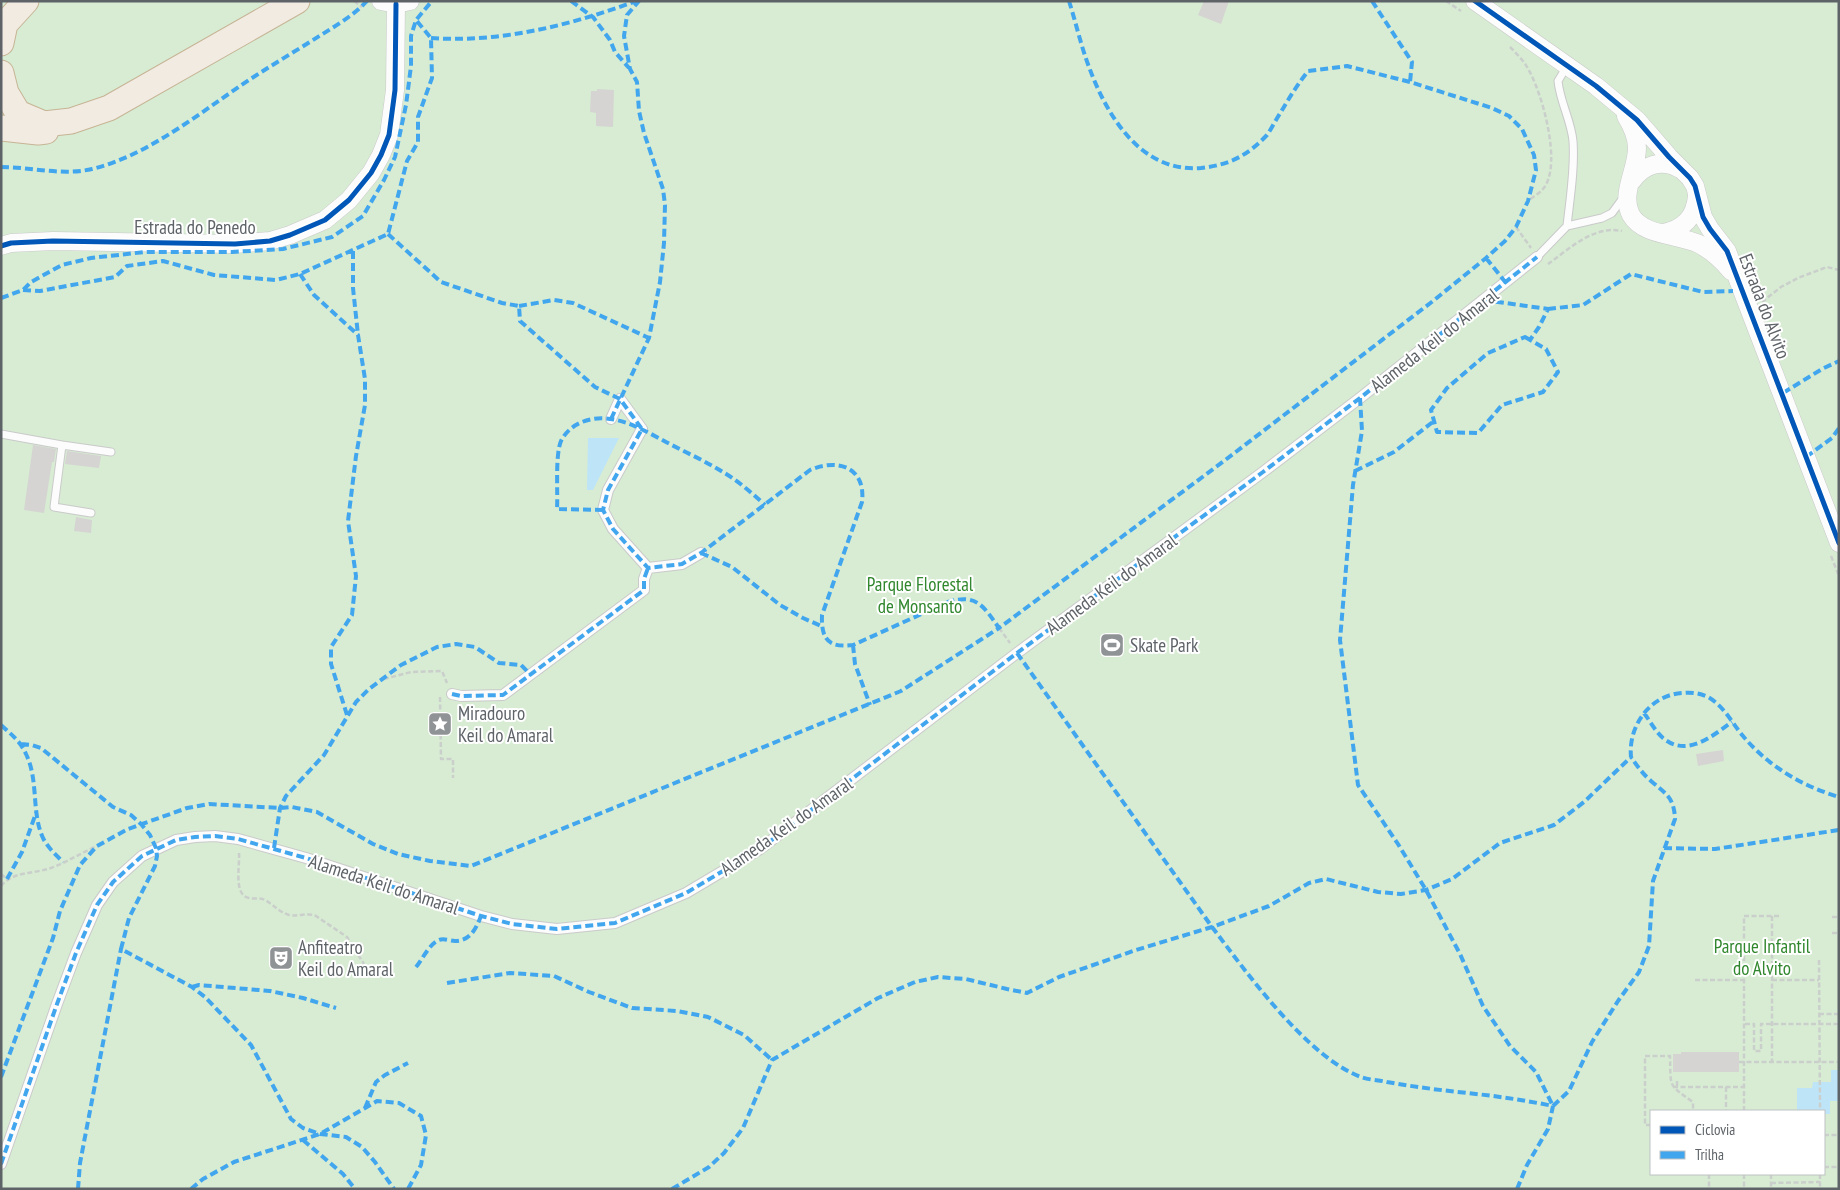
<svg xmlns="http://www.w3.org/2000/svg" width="1840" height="1190" font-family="'PT Sans Narrow',sans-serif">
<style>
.green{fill:#d7ecd3;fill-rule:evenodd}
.water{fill:#bee4f8}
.building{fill:#d5d4d2}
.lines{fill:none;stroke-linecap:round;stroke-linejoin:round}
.service-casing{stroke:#cacaca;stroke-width:9}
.pedestrian-casing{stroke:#cacaca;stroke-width:12}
.tertiary-casing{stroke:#cacaca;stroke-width:19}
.motorway-casing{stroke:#c7b495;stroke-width:27}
.path{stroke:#cacfcb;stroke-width:2.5;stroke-dasharray:5 2.5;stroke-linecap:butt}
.service{stroke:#fcfcfc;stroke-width:7}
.pedestrian{stroke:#fcfcfc;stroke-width:10}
.tertiary{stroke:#fcfcfc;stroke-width:18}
.motorway{stroke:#f1ebe2;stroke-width:25}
.quiet{stroke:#41a6ee;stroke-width:4;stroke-dasharray:8 4;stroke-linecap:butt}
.cycleway-casing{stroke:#fff;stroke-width:8}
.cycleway{stroke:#0057b8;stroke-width:5}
.labels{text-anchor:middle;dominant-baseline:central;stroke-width:4;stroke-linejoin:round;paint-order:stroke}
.street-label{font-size:19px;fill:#5e6368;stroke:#fff}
.park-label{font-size:19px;fill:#30872d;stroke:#fff}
.poi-label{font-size:19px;fill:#5e6368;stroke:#fff;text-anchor:start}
</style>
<rect width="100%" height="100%" fill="#eeede9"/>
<!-- green -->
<path class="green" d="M1,1h1838v1188h-1838zM1651,1111h173v63h-173z"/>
<!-- water -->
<path class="water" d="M588,438h31l-26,52h-6z
M1831,1070h8v31h-9v13h-6v-3h-27v-23h15l1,-6h18z"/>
<!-- building -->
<path class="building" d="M1204,1h25l-8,23 -23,-9z
M597,89l17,1 -1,37 -17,-1v-13l-6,-1 1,-21h6z
M33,445l23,4 -2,13h-2l-8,51 -20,-3z
M67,451l34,5 -2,12 -34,-4z
M76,517l16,3 -1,13 -17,-2z
M1723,750l1,11 -26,5 -2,-12z
M1681,1052h58v20h-66v-18h8z"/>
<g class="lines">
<defs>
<path id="service" d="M1567,66l-9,15c2,21 13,39 15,60 2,28 -3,57 -6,85
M1537,257l30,-31 35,-8 10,-5 11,-15
M1,434l61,11 -8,62 37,6
M62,445l49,7"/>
<path id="pedestrian" d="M620,399l22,30 -34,61 -5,20 10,19 35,39 34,-4 19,-11
M611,419l9,-20
M452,694l9,2 42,-1 141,-105v-11l4,-11
M1,1164l56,-160 19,-51 21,-48 16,-23 29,-26 34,-16 19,-3 20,-1 23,3 68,19 175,58 31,8 45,5 58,-6 71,-30 74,-44 257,-196 246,-181 97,-74 177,-141"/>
<path id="tertiary" d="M381,1l15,3 14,-3
M1475,1l121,85 41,34 32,37 21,21 5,8 8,31 7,12 17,22 112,292
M1626,116c6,10 11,20 11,32 0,22 -17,46 -6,67 12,21 47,19 68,29 13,7 23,16 32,27
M1632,181c11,-16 30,-23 48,-12
M1663,233c21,-4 32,-16 34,-37
M1,246l10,-3 42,-2 182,3 35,-3 20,-6 35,-15 24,-20 22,-27 10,-18 8,-20 6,-45 1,-86"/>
<path id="motorway" d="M1,43l4,-19 21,-23
M1,73l5,20 12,20 26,11 27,-3 38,-13 188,-107
M1,128l37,4 8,-1"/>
</defs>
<!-- service casing -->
<use href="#service" class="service-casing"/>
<!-- pedestrian casing -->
<use href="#pedestrian" class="pedestrian-casing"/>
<!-- tertiary casing -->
<use href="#tertiary" class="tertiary-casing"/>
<!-- motorway casing -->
<use href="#motorway" class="motorway-casing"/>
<!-- path -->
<path class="path" d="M354,1l8,6
M1446,1l15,10
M1510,47c6,6 13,13 17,20 15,24 36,99 16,122 -4,5 -11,8 -15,12
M1516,227l15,21
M1548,264c21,-15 46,-39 74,-33
M1762,302l19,-15 17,-9 29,-11 12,3
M1831,556l8,20
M999,628l11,15
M384,679l27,-7 31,-1 5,12
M440,697l1,62h12v19
M239,853c1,12 -5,38 7,44 6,3 13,0 19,3 9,5 14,12 24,15 9,2 18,-3 27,1l31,21 17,27
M1,874l6,5
M1,886c12,-15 33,-12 50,-18 16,-6 30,-15 46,-22
M1772,916v146
M1832,917h7
M1832,933h7
M1819,960l1,151
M1695,980h49
M1772,980h47
M1819,1014h20
M1745,1024h9v27h7v-27h78
M1739,1062h100
M1677,1081v6
M1673,1087h71
M1726,1087v24
M1744,1111v-195h36
M1651,1125h-6v-69h25c1,31 -3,28 23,46v9
M1824,1135h15
M1824,1167h15
M1709,1174v15
M1744,1174v15
M1771,1174v15
M1820,1174v15
M1771,1183l49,-1"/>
<!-- service -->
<use href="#service" class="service"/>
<!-- pedestrian -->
<use href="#pedestrian" class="pedestrian"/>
<!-- tertiary -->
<use href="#tertiary" class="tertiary"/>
<!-- motorway -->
<use href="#motorway" class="motorway"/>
<!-- quiet -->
<path class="quiet" d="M571,1l22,16 17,23 5,12 14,16
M1372,1l40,61 -2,20
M431,38c70,5 140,-13 205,-37
M1,167c30,0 61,9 91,2 62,-15 118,-65 171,-98 19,-12 39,-24 58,-36 16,-10 33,-20 46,-34
M388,234l53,48 61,21 17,3 1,15 75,66 25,12 22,30 -34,61 -5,20 10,19 35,39 34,-4 19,-11 109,-83c28,-12 56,-3 52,32l-40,113c-1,25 7,33 31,30l95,-43c29,-9 36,5 51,26l225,-167 209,-160 53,-43 19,-17 11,-14 12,-26 8,-31 -2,-15 -12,-26 -13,-13 -17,-8 -82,-26 -63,-16 -39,5c-10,13 -19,27 -27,41 -5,7 -9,16 -14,23 -20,21 -38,30 -66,33 -60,5 -94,-52 -112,-101 -8,-21 -13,-44 -20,-66
M353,251v37l5,47
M1486,258l20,25
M300,274l14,21 44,40 7,44v26l-9,51 -8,65 8,55 -4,39 -21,32v17l16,51
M23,290l17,1 75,-14 12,-11 36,-5 51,14 62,5 24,-6 88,-40 19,-73 11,-19v-25l14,-39 -1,-40 -15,-18
M1,298l22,-8 8,-8 31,-17 29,-7 54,-6h87l51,-3 49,-12 31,-21 21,-36 11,-23 11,-52 5,-39v-30l5,-16 16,-19
M1484,300l64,9 -9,18 -9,13
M519,306l35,-6 19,3 76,35
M1548,309l35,-4 48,-31 72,18 30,-1
M1525,337l21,12 12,23 -15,20 -41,13 -24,28 -41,-1 -6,-22 16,-22 41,-35z
M1783,393l39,-24 17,-8
M1360,398l2,33 -9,54 -13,155 18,145 40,59 28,46 34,64 23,52 27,40 26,26 17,34
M611,419l38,-81 11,-56 4,-39 1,-38 -2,-16 -19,-56 -5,-22 -2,-29 -7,-13 -6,-33 3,-21 12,-14
M1806,457l26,-19 7,-10
M1355,471l39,-19 40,-31
M603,510l-46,-1c1,-16 -2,-54 4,-68 9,-18 30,-25 49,-22 19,2 39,14 56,23 19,10 39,19 57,30 15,9 29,21 42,33
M701,553l31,14 48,38 23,13 18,8
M853,645l2,19 15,41
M1017,653l195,274c35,46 95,130 149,150 8,3 18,3 26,5 27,5 53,8 80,11 29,3 57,7 86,13
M452,694l9,2 42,-1 141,-105v-11l4,-11
M1644,713c6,8 11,18 19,25 24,20 49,-2 69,-16
M1,725c10,9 20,17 25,29 13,27 5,58 17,84 5,10 13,17 20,24
M21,744l11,1 9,3 72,59 18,8 10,9 9,11 6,13 1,8 -2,10 -26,52 -8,31 71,38 13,10 46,48 40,74 12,9 17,6 26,3 16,10 13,15 19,27
M274,848l6,-40 6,-12 38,-41 32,-53 13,-13 32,-24 36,-18 19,-3 19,3 24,16 22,2 10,10
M1664,848l51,1 124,-19
M7,879l15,-27 14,-39
M416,967c6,-7 14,-24 23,-27 5,-2 11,1 16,1 15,0 21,-12 26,-25
M447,983l63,-10 44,3 35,16 43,16 45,3 31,6 36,18 28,25
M192,987l7,-2 71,6 33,7 33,10
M1,1077l52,-139 7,-27 20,-46 17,-19 31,-17 59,-21 22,-4 71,4 12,-1 25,5 56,32 25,10 32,7 41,5 430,-175 98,-63
M1553,1106l16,-15 23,-49 26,-41 21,-29 10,-26 4,-65 22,-62c-1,-22 -9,-25 -24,-38 -8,-7 -14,-15 -20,-24
M365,1108l11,-26 9,-7 23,-12
M303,1140l40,34 12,15
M1,1164l56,-160 19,-51 21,-48 16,-23 29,-26 34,-16 19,-3 20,-1 23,3 68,19 175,58 31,8 45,5 58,-6 71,-30 74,-44 257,-196 246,-181 97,-74 177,-141
M78,1189l2,-26 41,-214
M191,1189l12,-10 31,-17 86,-28 57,-33 22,2 22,13 5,19 -5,30 -13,24
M672,1189l37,-22 15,-14 19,-25 29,-68 106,-62 37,-16 23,-5 28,2 41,10 20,4 32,-16 77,-27 76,-23 57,-21 40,-23 17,-4 52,13 23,2 25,-4 26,-11 48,-36 54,-18 30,-23 47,-45c-3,-31 19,-62 51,-64 9,-1 18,0 26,4 16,9 24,26 35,39 25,30 59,50 96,61
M1517,1189l10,-24 21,-36 5,-23"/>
<defs>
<path id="cycleway" d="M1475,1l121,85 41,34 32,37 21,21 5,8 8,31 7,12 17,22 112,292
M1,246l10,-3 42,-2 182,3 35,-3 20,-6 35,-15 24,-20 22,-27 10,-18 8,-20 6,-45 1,-86"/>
</defs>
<!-- cycleway casing -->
<use href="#cycleway" class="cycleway-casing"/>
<!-- cycleway -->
<use href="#cycleway" class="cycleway"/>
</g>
<!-- icons -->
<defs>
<symbol id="stadium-square" viewBox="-11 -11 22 22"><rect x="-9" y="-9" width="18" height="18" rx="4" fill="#909395" stroke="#fff"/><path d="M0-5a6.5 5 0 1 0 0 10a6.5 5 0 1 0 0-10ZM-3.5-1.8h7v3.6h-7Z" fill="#fff"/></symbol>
<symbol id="sight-square" viewBox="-11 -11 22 22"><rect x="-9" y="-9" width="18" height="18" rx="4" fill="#909395" stroke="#fff"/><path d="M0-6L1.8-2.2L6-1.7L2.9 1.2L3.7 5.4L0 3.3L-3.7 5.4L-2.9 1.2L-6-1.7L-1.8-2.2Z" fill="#fff"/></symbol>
<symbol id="theatre-square" viewBox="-11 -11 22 22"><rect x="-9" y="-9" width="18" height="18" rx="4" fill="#909395" stroke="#fff"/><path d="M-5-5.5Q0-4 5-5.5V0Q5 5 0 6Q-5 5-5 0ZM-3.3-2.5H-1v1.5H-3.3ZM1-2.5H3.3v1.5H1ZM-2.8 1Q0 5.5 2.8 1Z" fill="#fff"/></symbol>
</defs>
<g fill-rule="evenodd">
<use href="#stadium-square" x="1098" y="631" width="28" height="28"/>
<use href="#sight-square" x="426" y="710" width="28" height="28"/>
<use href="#theatre-square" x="267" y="944" width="28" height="28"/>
</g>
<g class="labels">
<!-- street labels -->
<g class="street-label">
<text x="195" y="227">Estrada do Penedo</text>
<text transform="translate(1765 306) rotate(69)">Estrada do Alvito</text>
<text transform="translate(1434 340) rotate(-38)">Alameda Keil do Amaral</text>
<text transform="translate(1111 584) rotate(-36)">Alameda Keil do Amaral</text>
<text transform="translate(786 826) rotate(-35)">Alameda Keil do Amaral</text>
<text transform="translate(384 884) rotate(18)">Alameda Keil do Amaral</text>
</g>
<!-- park labels -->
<g class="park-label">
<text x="920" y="584">Parque Florestal<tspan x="920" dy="22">de Monsanto</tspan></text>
<text x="1762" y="946">Parque Infantil<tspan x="1762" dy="22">do Alvito</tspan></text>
</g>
<!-- poi labels -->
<g class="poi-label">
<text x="1130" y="645">Skate Park</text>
<text x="458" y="713">Miradouro<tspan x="458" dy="22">Keil do Amaral</tspan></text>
<text x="298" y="947">Anfiteatro<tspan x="298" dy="22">Keil do Amaral</tspan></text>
</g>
</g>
<!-- border -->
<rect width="1840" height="1190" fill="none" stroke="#5e6368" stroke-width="5"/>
<!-- legend -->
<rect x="1650" y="1110" width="175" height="65" fill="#ffffff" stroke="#bfc1c3"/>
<rect x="1660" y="1126" width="25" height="8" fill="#0057b8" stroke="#bfc1c3"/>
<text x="1695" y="1135" font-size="15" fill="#5e6368">Ciclovia</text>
<rect x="1660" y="1151" width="25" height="8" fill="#41a6ee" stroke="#bfc1c3"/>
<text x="1695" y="1160" font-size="15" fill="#5e6368">Trilha</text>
</svg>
